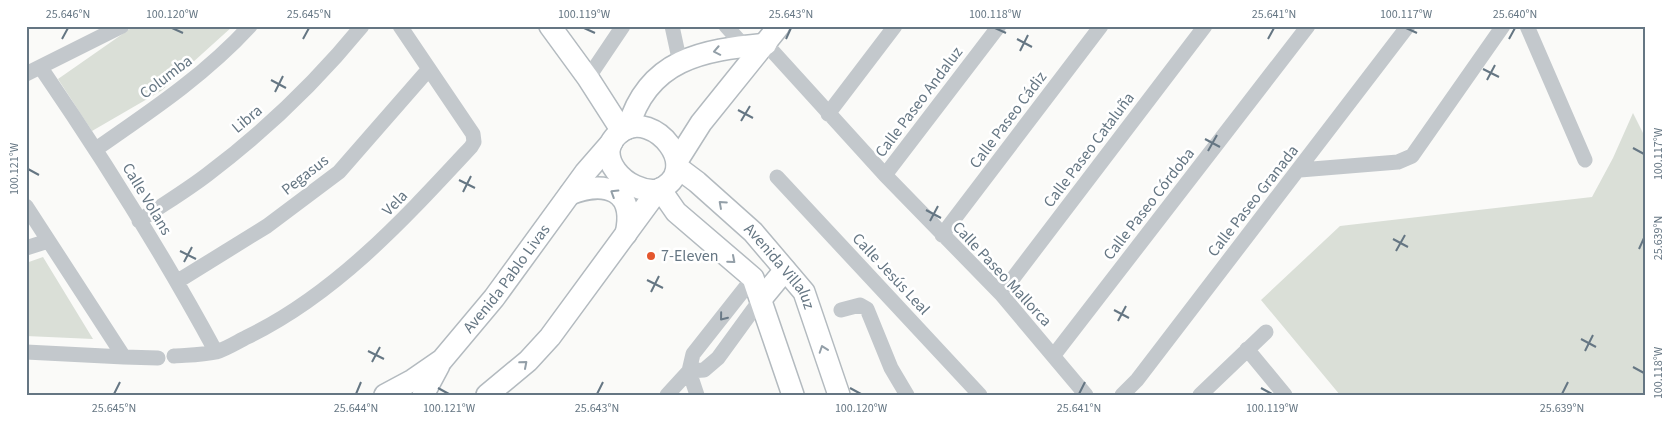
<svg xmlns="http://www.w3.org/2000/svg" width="1672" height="421" font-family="'Source Sans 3',sans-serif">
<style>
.green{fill:#dadfd7}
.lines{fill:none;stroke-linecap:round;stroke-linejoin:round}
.secondary-casing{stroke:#b3babf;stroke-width:24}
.street{stroke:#c3c8cc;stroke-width:15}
.secondary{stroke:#fff;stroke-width:21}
.oneway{stroke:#939fa8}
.oneway2{stroke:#6a7a87}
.ticks{fill:none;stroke:#657683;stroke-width:2}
.poi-dot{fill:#e4572e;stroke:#fff;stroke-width:2}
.labels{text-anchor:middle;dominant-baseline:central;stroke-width:5;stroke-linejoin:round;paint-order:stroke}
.street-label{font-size:16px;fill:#657683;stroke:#fff}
.poi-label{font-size:16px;fill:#657683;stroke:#fff;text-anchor:start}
.neatline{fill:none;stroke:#657683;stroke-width:2}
.ticks-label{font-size:12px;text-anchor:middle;fill:#657683}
</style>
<rect width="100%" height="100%" fill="#fafaf8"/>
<!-- green -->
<path class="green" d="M134,26h99l-72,65 -69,40 -34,-52z
M1633,113l13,26v256h-306l-79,-95 79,-74 252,-29 21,-39z
M43,257l50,82 -67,-3v-73z"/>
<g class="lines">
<defs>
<g id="secondary">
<path d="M550,26l38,52 34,53"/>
<path d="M628,128c20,-69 74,-78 138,-84"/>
<path d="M677,161l24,-38 78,-97"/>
<path id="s1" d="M677,167l20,15 56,50 51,60 35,103"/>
<path d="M660,189l16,23 77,66 40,117"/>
<path d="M570,194c36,-14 66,-4 56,40"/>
<path d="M761,299l24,-29"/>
<path id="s2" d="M385,395l28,-15 29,-20 52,-62 91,-125 27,-31"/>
<path d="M423,395l16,-30"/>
<path d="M487,395l41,-34 22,-24 108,-147c47,-20 -5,-81 -36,-59 -34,23 6,64 36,59"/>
</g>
</defs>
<!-- secondary casing -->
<use href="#secondary" class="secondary-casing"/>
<!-- street -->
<path class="street" d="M672,26l8,37
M726,26l18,20
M1527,26l58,134
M766,44l119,131 116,119 85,101
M41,68c63,92 122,186 175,284
M26,74l96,-48
M588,78l35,-52
M828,114l67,-88
M96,149c55,-38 109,-74 154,-123
M1300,170l98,-8 14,-6 91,-130
M885,175l114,-149
M777,177l203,218
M26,206l98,151 -98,-5
M139,221c23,-16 47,-30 69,-47 57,-43 109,-93 154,-148
M942,235l159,-209
M26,248l22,-7
M178,281l89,-55 72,-54 90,-103
M1001,294l204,-268
M841,310l19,-5 7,4 24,59 16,27
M1247,349l38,46
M1054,355l254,-329
M174,356c14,-1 29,-1 42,-4 10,-3 21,-10 31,-15 89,-43 158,-119 224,-190l3,-5 -1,-8 -73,-108
M124,357l34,1
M689,371l15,-1 14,-12 43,-59
M689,371l8,24
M667,395l22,-24 4,-17 60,-76
M1122,395l15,-15 271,-354
M1200,395l66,-63"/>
<!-- secondary -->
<use href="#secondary" class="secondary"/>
</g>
<!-- one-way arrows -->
<defs><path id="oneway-chevron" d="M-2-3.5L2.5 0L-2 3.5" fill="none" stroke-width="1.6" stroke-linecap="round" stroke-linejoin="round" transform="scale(1.25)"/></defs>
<g class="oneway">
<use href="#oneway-chevron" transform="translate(717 51) rotate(169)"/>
<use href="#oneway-chevron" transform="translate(614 193) rotate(-148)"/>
<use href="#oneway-chevron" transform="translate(722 204) rotate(-138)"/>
<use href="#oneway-chevron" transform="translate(732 260) rotate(41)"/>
<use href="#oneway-chevron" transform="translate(823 349) rotate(-109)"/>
<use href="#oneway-chevron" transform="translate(524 364) rotate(-41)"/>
</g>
<use class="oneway2" href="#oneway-chevron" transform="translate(723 317) rotate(129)"/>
<!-- ticks -->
<path class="ticks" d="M172,28l11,5M584,28l11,5M995,28l11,5M1406,28l11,5M62,39l6,-11M303,39l6,-11M786,39l5,-11M1017,39l15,8M1268,39l6,-11M1509,39l6,-11M1020,51l8,-16M1483,69l16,8M271,80l15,8M1487,80l8,-15M275,92l8,-16M738,110l15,8M741,121l9,-15M1205,139l15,8M1633,148l11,6M1208,151l9,-16M28,169l11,6M459,180l16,8M463,192l8,-16M926,210l15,8M930,221l8,-15M1393,239l15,8M1639,249l5,-11M180,251l16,8M1396,251l9,-16M184,262l8,-15M647,280l16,8M651,292l8,-16M1114,310l15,8M1118,321l8,-15M1581,339l15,8M368,351l16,8M1585,351l8,-16M372,362l8,-15M1633,367l11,6M438,388l11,6M850,388l11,6M1261,388l11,6M114,394l6,-12M356,394l5,-12M597,394l6,-12M1079,394l6,-12M1562,394l6,-12"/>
<!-- markers -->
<circle class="poi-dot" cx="651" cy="256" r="5"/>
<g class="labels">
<!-- street labels -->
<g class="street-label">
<text transform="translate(166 77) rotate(-37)">Columba</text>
<text transform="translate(919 102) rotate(-53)">Calle Paseo Andaluz</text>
<text transform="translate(247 119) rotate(-40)">Libra</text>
<text transform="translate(1008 120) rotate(-53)">Calle Paseo Cádiz</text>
<text transform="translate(1089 150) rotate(-53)">Calle Paseo Cataluña</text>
<text transform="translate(305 175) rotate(-38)">Pegasus</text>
<text transform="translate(147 199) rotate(59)">Calle Volans</text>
<text transform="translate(1253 201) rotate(-52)">Calle Paseo Granada</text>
<text transform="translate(395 203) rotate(-46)">Vela</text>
<text transform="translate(1149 204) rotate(-52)">Calle Paseo Córdoba</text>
<text stroke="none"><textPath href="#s1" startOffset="144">Avenida Villaluz</textPath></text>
<text transform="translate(891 274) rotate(47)">Calle Jesús Leal</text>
<text transform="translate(1002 274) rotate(47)">Calle Paseo Mallorca</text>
<text stroke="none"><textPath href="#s2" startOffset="171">Avenida Pablo Livas</textPath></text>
</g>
<!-- poi labels -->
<g class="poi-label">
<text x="661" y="256">7-Eleven</text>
</g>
</g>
<!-- border -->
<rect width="1672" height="421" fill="none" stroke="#ffffff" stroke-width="55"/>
<rect x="28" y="28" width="1616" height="366" class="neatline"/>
<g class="ticks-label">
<text x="68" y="18">25.646°N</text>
<text x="172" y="18">100.120°W</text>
<text x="309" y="18">25.645°N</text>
<text x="584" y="18">100.119°W</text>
<text x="791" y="18">25.643°N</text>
<text x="995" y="18">100.118°W</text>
<text x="1274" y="18">25.641°N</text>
<text x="1406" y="18">100.117°W</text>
<text x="1515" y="18">25.640°N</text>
<text transform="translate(1658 154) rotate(-90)" y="4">100.117°W</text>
<text transform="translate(14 169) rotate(-90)" y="4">100.121°W</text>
<text transform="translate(1658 238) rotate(-90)" y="4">25.639°N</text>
<text transform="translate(1658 373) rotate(-90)" y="4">100.118°W</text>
<text x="114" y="412">25.645°N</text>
<text x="356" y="412">25.644°N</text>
<text x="449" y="412">100.121°W</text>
<text x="597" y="412">25.643°N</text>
<text x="861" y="412">100.120°W</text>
<text x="1079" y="412">25.641°N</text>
<text x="1272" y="412">100.119°W</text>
<text x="1562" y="412">25.639°N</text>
</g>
</svg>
